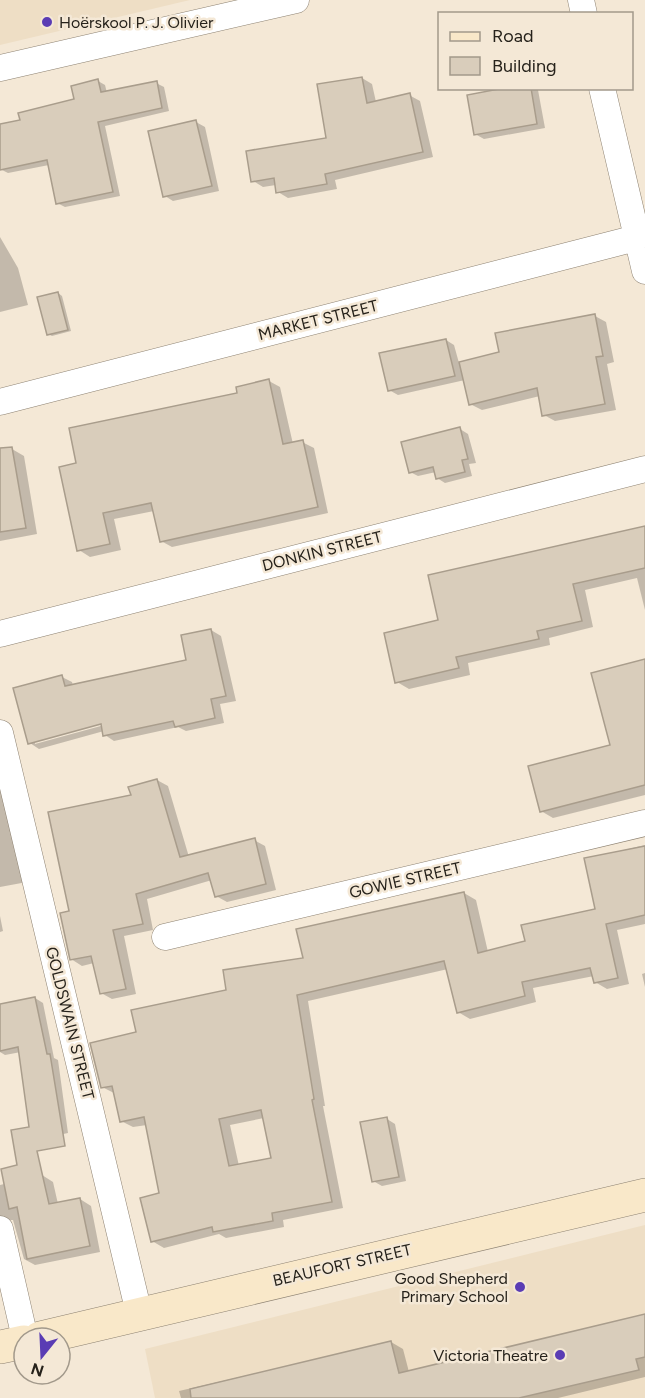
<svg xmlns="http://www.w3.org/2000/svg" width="645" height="1398" font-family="Figtree,sans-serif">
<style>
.built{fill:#eedec5}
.shadow{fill:#0003;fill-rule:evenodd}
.building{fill:#d9cdbb;stroke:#a99d8c;stroke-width:1.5;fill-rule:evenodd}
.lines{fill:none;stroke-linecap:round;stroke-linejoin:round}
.minor-casing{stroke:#8d8272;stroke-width:27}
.secondary-casing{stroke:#8d8272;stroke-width:34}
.minor{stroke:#fff;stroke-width:26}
.secondary{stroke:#f9e8c9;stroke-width:33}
.poi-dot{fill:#5a3cb4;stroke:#f4e8d6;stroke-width:2}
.labels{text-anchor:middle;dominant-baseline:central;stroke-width:5;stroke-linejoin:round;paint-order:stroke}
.poi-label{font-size:16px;fill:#26221b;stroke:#f4e8d6;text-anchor:end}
.street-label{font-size:16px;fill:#26221b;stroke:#f4e8d6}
</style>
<rect width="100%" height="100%" fill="#f4e8d6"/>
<!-- built -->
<path class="built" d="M0,0h190l-190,45z
M645,1225v173h-490l-10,-49z"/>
<!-- shadow -->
<path class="shadow" d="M362,78l10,6 4,18 33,-7 11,6 13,56 -98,23 2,9 -49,9 -10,-6 -2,-7 -13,2 -10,-6 75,-42z
M98,81l7,4 2,8 49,-10 8,4 5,24 -64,15 15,70 -55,11 -8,-4 -8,-38 -41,8 -8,-4v-44l22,-4 54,-21z
M513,88l25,2 7,38 -61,11 -9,-5z
M196,122l9,5 14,64 -46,10 -8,-5z
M0,237l18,31 10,37 -28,7z
M58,293l4,3 9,35 -19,5 -4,-2z
M595,316l11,6 8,40 -7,2 9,46 -61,11 -11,-6 -4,-19 -58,14 -12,-6 -5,-24 -67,15 -9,-5 57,-50 8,5 5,18 41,-10z
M269,381l11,6 13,57 9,-2 12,6 14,65 -156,34 -11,-6 -7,-30 -40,8 7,31 -31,7 -11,-7 -1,-86z
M460,429l8,5 8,29 -7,1 3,12 -27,7 -8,-5 -1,-6 -18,4 -8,-4z
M12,449l12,7 13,78 -37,7v-91z
M645,527v83l-8,-32 -52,12 8,37 -44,11 1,7 -82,18 2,12 -61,14 -12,-7 43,-61z
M211,630l10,6 15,65 -16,3 4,19 -38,8 -8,-4 -64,14 -9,-6 -1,-4 -65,18 -9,-6 32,-66 10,5 1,4 115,-25zM108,721v3l-73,20v-3z
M645,661v134l-92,23 -12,-7 71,-65z
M0,771l27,111 -27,5z
M157,780l11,6 21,71 65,-17 11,6 11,44 -49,12 -11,-6 -4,-16 -65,19 6,31 -29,6 12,58 -24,5 -11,-6 -7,-30 -12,3 -11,-7v-47l62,-116z
M645,845v79l-28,6 12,54 -22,5 -12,-7 -1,-6 -61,12 3,14 -66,17 -12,-7 -10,-43 -140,32 17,105h-2l20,102 -60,12 1,7 -58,11 -7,-4 -55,14 -12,-7 9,-47 -14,-69 -14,2 -12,-6 -5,-27 -14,-7 36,-53 90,-43 236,-98 12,7 12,52 39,-10 70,-32 -11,-51zM264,1118l8,41 -33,7 -9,-41z
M0,916l3,15 -3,1z
M645,973v14l-3,-13z
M35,998l8,5 11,55 4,2 10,73 -28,6 -19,-87 -16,3 -5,-3v-47z
M387,1119l8,5 11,57 -24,5 -9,-5z
M42,1175l11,7 5,22 22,-5 11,7 9,46 -65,13 -11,-6 -11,-39h-5l-8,8v-43z
M645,1316v61l-87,21h-377l-2,-7 212,-49 12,7 6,23z"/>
<!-- building -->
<path class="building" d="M362,77l5,26 43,-10 13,59 -98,22 2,10 -51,9 -2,-15 -23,4 -5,-31 80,-13 -9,-54z
M98,79l3,13 56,-11 5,27 -64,14 15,70 -57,12 -9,-44 -47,10v-46l20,-4 -2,-7 56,-14 -3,-13z
M504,88h27l6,36 -63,11 -7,-40z
M196,120l16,66 -49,11 -15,-66z
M58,292l10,38 -21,5 -10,-38z
M595,314l8,42 -7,1 9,47 -63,12 -5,-28 -68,17 -10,-43 40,-10 -4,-19z
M446,339l9,37 -67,15 -9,-38z
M269,379l14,65 20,-4 15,67 -158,35 -9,-39 -48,10 7,31 -33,7 -18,-84 17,-4 -7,-35 168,-35 -1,-6z
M460,427l8,32 -6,1 3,12 -29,7 -3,-12 -24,6 -8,-31z
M12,447l14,81 -26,4v-84z
M645,526v42l-72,16 9,37 -45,10 2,8 -83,18 3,11 -64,15 -11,-50 54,-13 -10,-45z
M211,629l15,67 -15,3 4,19 -40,9 -2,-6 -70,15 -2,-12 -73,20 -15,-56 49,-13 3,11 121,-26 -5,-25z
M645,659v126l-105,27 -12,-46 82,-21 -19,-72z
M157,779l23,78 75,-19 11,46 -51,13 -7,-24 -72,21 7,30 -30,6 13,59 -26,5 -9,-38 -21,4 -10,-47 9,-2 -21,-99 83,-17 -3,-8z
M645,846v69l-39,9 12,54 -24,5 -4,-15 -68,14 3,14 -68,17 -13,-52 -147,34 17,104 -2,1 20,102 -60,11 1,8 -60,11 -1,-5 -61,15 -11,-44 19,-5 -15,-76 -24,5 -8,-36 -11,2 -11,-45 46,-11 -5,-22 95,-20 -3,-20 80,-12 -7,-29 168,-37 14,61 47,-12 -4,-16 74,-16 -11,-51zM261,1110l10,48 -42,8 -10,-47z
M35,997l12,57h3l15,92 -28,5 12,53 31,-6 10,48 -63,13 -10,-52 -8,2 -8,-40 16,-4 -6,-35 18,-3 -11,-80 -18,4v-47z
M387,1117l12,60 -27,5 -12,-60z
M645,1314v43l-9,2 3,11 -120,28h-328l-1,-9 201,-48 8,32z"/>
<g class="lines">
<defs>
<path id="minor" d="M581,0l3,14
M0,68l296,-68
M602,88l43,183
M0,402l636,-164
M0,634l645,-165
M0,733l139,580
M165,937l480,-114
M0,1229l25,109"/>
<path id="secondary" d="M40,1338l605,-143
M0,1347l24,-5"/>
</defs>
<!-- minor casing -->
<use href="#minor" class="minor-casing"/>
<!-- secondary casing -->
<use href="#secondary" class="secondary-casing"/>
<!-- minor -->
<use href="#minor" class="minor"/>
<!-- secondary -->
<use href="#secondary" class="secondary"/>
</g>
<!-- markers -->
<g class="poi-dot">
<circle cx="47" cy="22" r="6"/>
<circle cx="520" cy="1287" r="6"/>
<circle cx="560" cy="1355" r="6"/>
</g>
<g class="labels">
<!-- poi labels -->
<g class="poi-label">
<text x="59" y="22" text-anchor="start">Hoërskool P. J. Olivier</text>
<text x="508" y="1278">Good Shepherd<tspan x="508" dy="18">Primary School</tspan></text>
<text x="548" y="1355">Victoria Theatre</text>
</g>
<!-- street labels -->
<g class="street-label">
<text transform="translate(318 320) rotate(-14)">MARKET STREET</text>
<text transform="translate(322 551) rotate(-14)">DONKIN STREET</text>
<text transform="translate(405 880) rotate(-13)">GOWIE STREET</text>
<text transform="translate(70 1023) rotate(76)">GOLDSWAIN STREET</text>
<text transform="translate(342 1265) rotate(-13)">BEAUFORT STREET</text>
</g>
</g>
<!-- legend -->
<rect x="438" y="12" width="195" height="78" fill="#f4e8d6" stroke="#a2998b" stroke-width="1.5"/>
<rect x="450" y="32" width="30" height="9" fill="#f9e8c9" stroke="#a2998b" stroke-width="1.5"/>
<text x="492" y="42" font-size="18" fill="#26221b">Road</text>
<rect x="450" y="57" width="30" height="18" fill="#d9cdbb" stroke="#a2998b" stroke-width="1.5"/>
<text x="492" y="72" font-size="18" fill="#26221b">Building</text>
<!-- north arrow -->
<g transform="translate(42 1356) rotate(198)"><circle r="28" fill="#f4e8d6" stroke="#a2998b" stroke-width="1.5"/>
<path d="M0-4.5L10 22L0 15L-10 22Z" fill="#5a3cb4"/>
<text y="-9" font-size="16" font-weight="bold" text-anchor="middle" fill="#26221b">N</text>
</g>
</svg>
